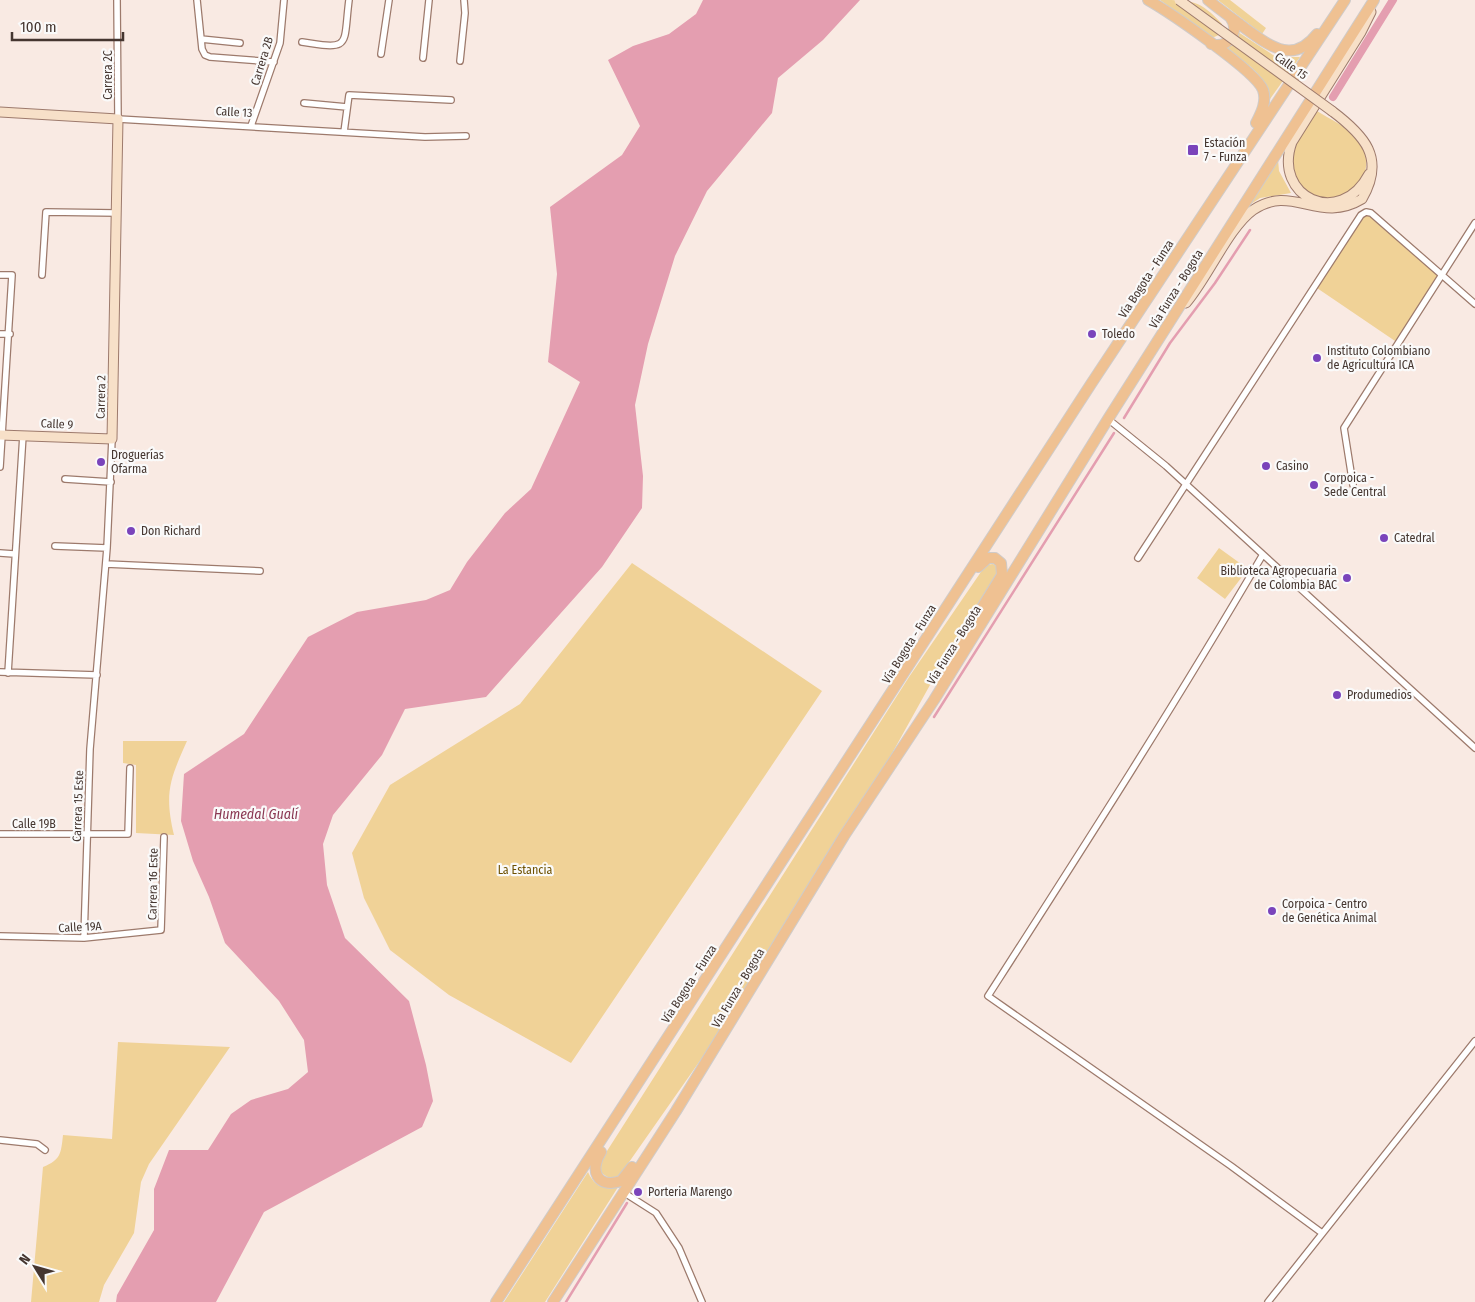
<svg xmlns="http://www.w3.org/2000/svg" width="1475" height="1302" font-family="'Fira Sans Condensed',sans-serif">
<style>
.green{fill:#f0d297}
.water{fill:#e49eb0}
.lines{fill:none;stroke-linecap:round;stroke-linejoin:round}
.stream{stroke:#e49eb0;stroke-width:2.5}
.canal{stroke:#e49eb0;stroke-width:8}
.street-casing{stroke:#9d7a6c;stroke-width:8}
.secondary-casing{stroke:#9d7a6c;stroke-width:11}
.primary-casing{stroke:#cfcbc9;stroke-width:12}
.street{stroke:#fff;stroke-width:5.5}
.secondary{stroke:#f7e0c8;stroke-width:9}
.primary{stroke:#efc192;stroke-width:10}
.secondary-bridge-casing{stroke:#9d7a6c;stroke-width:11;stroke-linecap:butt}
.secondary-bridge{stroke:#f7e0c8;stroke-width:9}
.poi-dot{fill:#7a44bb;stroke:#fafafa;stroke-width:2}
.labels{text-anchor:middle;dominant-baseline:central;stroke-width:4.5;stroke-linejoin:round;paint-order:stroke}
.street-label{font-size:12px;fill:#453630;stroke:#fafafa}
.poi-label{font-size:12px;fill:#453630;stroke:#fafafa;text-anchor:start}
.park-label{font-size:12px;fill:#6e5101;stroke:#fafafa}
.water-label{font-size:14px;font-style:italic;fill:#8a3752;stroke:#fafafa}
</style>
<rect width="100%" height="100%" fill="#f9eae3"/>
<!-- green -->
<path class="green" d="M1160,0c32,0 40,0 62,24l-1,10 -9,4z
M1218,0h12l36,28 -4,6z
M1238,32l38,25h24l-30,42c-4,-25 -24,-36 -44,-50l9,-7z
M1317,111c13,8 28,15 38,25 20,19 12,54 -14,63 -27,10 -54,-18 -48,-45 3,-15 16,-30 24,-43z
M1278,159l1,12 12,22 -31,5 -9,6z
M1366,212l75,62 -43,69 -84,-57z
M1219,548l29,21 -23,30 -28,-21z
M632,563l190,128 -251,372 -122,-68 -59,-45 -26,-52 -12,-45 38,-68 130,-81z
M993,564l3,2 3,6 -54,86 -55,99 -64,98 -48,84 -74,116 -84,120c-9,5 -13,3 -20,-4v-9l309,-485 74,-108 3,-4z
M123,741h64c-17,38 -23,52 -13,94l-38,-2v-68l-13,-2z
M118,1042l112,5 -81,117 -8,18 -7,51 -30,52 -5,17h-68l12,-135c18,-7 18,-14 20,-32l49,4z
M588,1172c7,16 17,18 32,12l-75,118h-41z"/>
<!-- water -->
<path class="water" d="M703,0h157l-37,40 -45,38 -6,35 -65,78 -32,65 -27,88 -13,61 8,71 -1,32 -40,59 -116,130 -81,12 -23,46 -49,60 -10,29 4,41 18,53 64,63 17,64 7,36 -11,26 -158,85 -48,90h-100l1,-7 37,-65v-41l15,-39h39l23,-36 20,-14 37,-11 20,-17 -4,-32 -25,-39 -54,-58 -16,-46 -16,-36 -12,-40 3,-47 60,-40 64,-97 49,-25 69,-12 24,-10 17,-28 38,-49 26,-24 49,-107 -32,-20 9,-88 -7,-67 72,-52 18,-29 -32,-66 25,-14 36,-12 27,-20z"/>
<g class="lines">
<!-- stream -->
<path class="stream" d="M1124,418l46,-75 45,-60 35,-53
M934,717l180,-284
M566,1302l61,-99"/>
<!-- canal -->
<path class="canal" d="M1333,97l60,-97"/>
<defs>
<path id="street" d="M117,0l1,119 307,18 41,-1
M197,0l5,49 3,6 5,2 64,5
M201,39l39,4
M302,42c50,8 41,5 47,-42
M381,54l8,-54
M423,58l6,-58
M460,61l5,-48 -1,-13
M304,103l43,4
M251,126l29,-83 4,-43
M344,132l5,-37 102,5
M0,275h12l-12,192
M42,275l4,-63 71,1
M0,334h10
M1108,419l58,47 309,282
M65,479l46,3
M1353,485l-9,-57 131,-205
M55,546l52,2
M0,553l14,1
M1262,556c-87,149 -181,295 -274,440l243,170 91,67
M1138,558l223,-343 5,-3 5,1 104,91
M106,564l154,7
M0,672l97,3
M8,673l15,-238
M0,834h128l2,-66
M0,936l84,2 77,-8 3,-93
M84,938l6,-189 17,-201 5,-109
M0,1140l37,4 8,6
M623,1192l33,21 23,35 23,54
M1268,1302l207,-261"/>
<path id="secondary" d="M0,112l118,7 -6,320 -112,-4
M1369,174c-29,55 -97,23 -77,-32l69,-110 10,-20
M1186,303c21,-24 43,-76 67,-93 39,-27 66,15 109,-11 24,-41 2,-64 -30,-88"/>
<path id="primary" d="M1148,0c21,12 108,71 115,90 4,12 -2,23 -7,33
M1208,0c12,10 25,19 38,29 24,17 47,36 71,5
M1211,44c17,5 30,-12 19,-27
M941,683l7,-20 54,-88 -1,-12 -6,-5h-7l-10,9
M601,1152c-12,18 -4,37 20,29l11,-14
M496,1302l595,-918 254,-384
M553,1302l123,-191 168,-275 90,-136 174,-281 266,-419"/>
</defs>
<!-- street casing -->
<use href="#street" class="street-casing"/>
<!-- secondary casing -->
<use href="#secondary" class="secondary-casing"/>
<!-- primary casing -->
<use href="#primary" class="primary-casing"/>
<!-- street -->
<use href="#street" class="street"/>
<!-- secondary -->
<use href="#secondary" class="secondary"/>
<!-- primary -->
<use href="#primary" class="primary"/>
<defs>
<path id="secondary-bridge" d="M1179,0l153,111"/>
</defs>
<!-- secondary-bridge casing -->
<use href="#secondary-bridge" class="secondary-bridge-casing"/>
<!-- secondary-bridge -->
<use href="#secondary-bridge" class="secondary-bridge"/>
</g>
<!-- markers -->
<g class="poi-dot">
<rect x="1187" y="144" width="12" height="12" rx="2.5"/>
<circle cx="1092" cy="334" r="5"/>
<circle cx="1317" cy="358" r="5"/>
<circle cx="101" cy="462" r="5"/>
<circle cx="1266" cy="466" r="5"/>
<circle cx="1314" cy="485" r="5"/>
<circle cx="131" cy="531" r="5"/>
<circle cx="1384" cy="538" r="5"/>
<circle cx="1347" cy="578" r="5"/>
<circle cx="1337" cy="695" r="5"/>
<circle cx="1272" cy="911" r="5"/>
<circle cx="638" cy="1192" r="5"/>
</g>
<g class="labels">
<!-- street labels -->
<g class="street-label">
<text transform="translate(262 61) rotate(-73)">Carrera 2B</text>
<text transform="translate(1291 66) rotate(36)">Calle 15</text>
<text transform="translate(108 75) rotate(-90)">Carrera 2C</text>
<text transform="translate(234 112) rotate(3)">Calle 13</text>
<text transform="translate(1146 279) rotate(-57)">Vía Bogota - Funza</text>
<text transform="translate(1176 289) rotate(-58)">Vía Funza - Bogota</text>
<text transform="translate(101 397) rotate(-89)">Carrera 2</text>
<text transform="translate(57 424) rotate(3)">Calle 9</text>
<text transform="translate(909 644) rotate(-58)">Vía Bogota - Funza</text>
<text transform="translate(954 645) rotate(-58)">Vía Funza - Bogota</text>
<text transform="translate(78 806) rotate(-88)">Carrera 15 Este</text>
<text x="34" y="824">Calle 19B</text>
<text transform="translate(153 884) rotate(-89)">Carrera 16 Este</text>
<text transform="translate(80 927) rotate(-3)">Calle 19A</text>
<text transform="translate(689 984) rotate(-57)">Vía Bogota - Funza</text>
<text transform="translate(738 988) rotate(-59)">Vía Funza - Bogota</text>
</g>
<!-- poi labels -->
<g class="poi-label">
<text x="1204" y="143">Estación<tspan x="1204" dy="14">7 - Funza</tspan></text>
<text x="1102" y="334">Toledo</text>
<text x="1327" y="351">Instituto Colombiano<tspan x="1327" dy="14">de Agricultura ICA</tspan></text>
<text x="111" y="455">Droguerías<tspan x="111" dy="14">Ofarma</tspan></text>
<text x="1276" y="466">Casino</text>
<text x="1324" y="478">Corpoica -<tspan x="1324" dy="14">Sede Central</tspan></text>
<text x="141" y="531">Don Richard</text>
<text x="1394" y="538">Catedral</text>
<text x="1337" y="571" text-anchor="end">Biblioteca Agropecuaria<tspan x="1337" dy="14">de Colombia BAC</tspan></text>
<text x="1347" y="695">Produmedios</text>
<text x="1282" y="904">Corpoica - Centro<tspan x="1282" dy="14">de Genética Animal</tspan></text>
<text x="648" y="1192">Porteria Marengo</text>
</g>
<!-- park labels -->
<g class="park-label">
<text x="525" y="870">La Estancia</text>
</g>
<!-- water labels -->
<g class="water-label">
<text x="256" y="814">Humedal Gualí</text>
</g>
</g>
<!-- north arrow -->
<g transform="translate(35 1267) rotate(307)" stroke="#fafafa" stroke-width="4" paint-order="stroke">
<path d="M0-4L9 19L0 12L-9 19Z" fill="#453630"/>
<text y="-8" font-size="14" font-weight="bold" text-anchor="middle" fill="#453630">N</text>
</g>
<!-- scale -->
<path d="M12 32v8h111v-8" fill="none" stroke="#453630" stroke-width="2.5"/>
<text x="20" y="32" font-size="15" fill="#453630" stroke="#fafafa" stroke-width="4" paint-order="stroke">100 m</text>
</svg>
